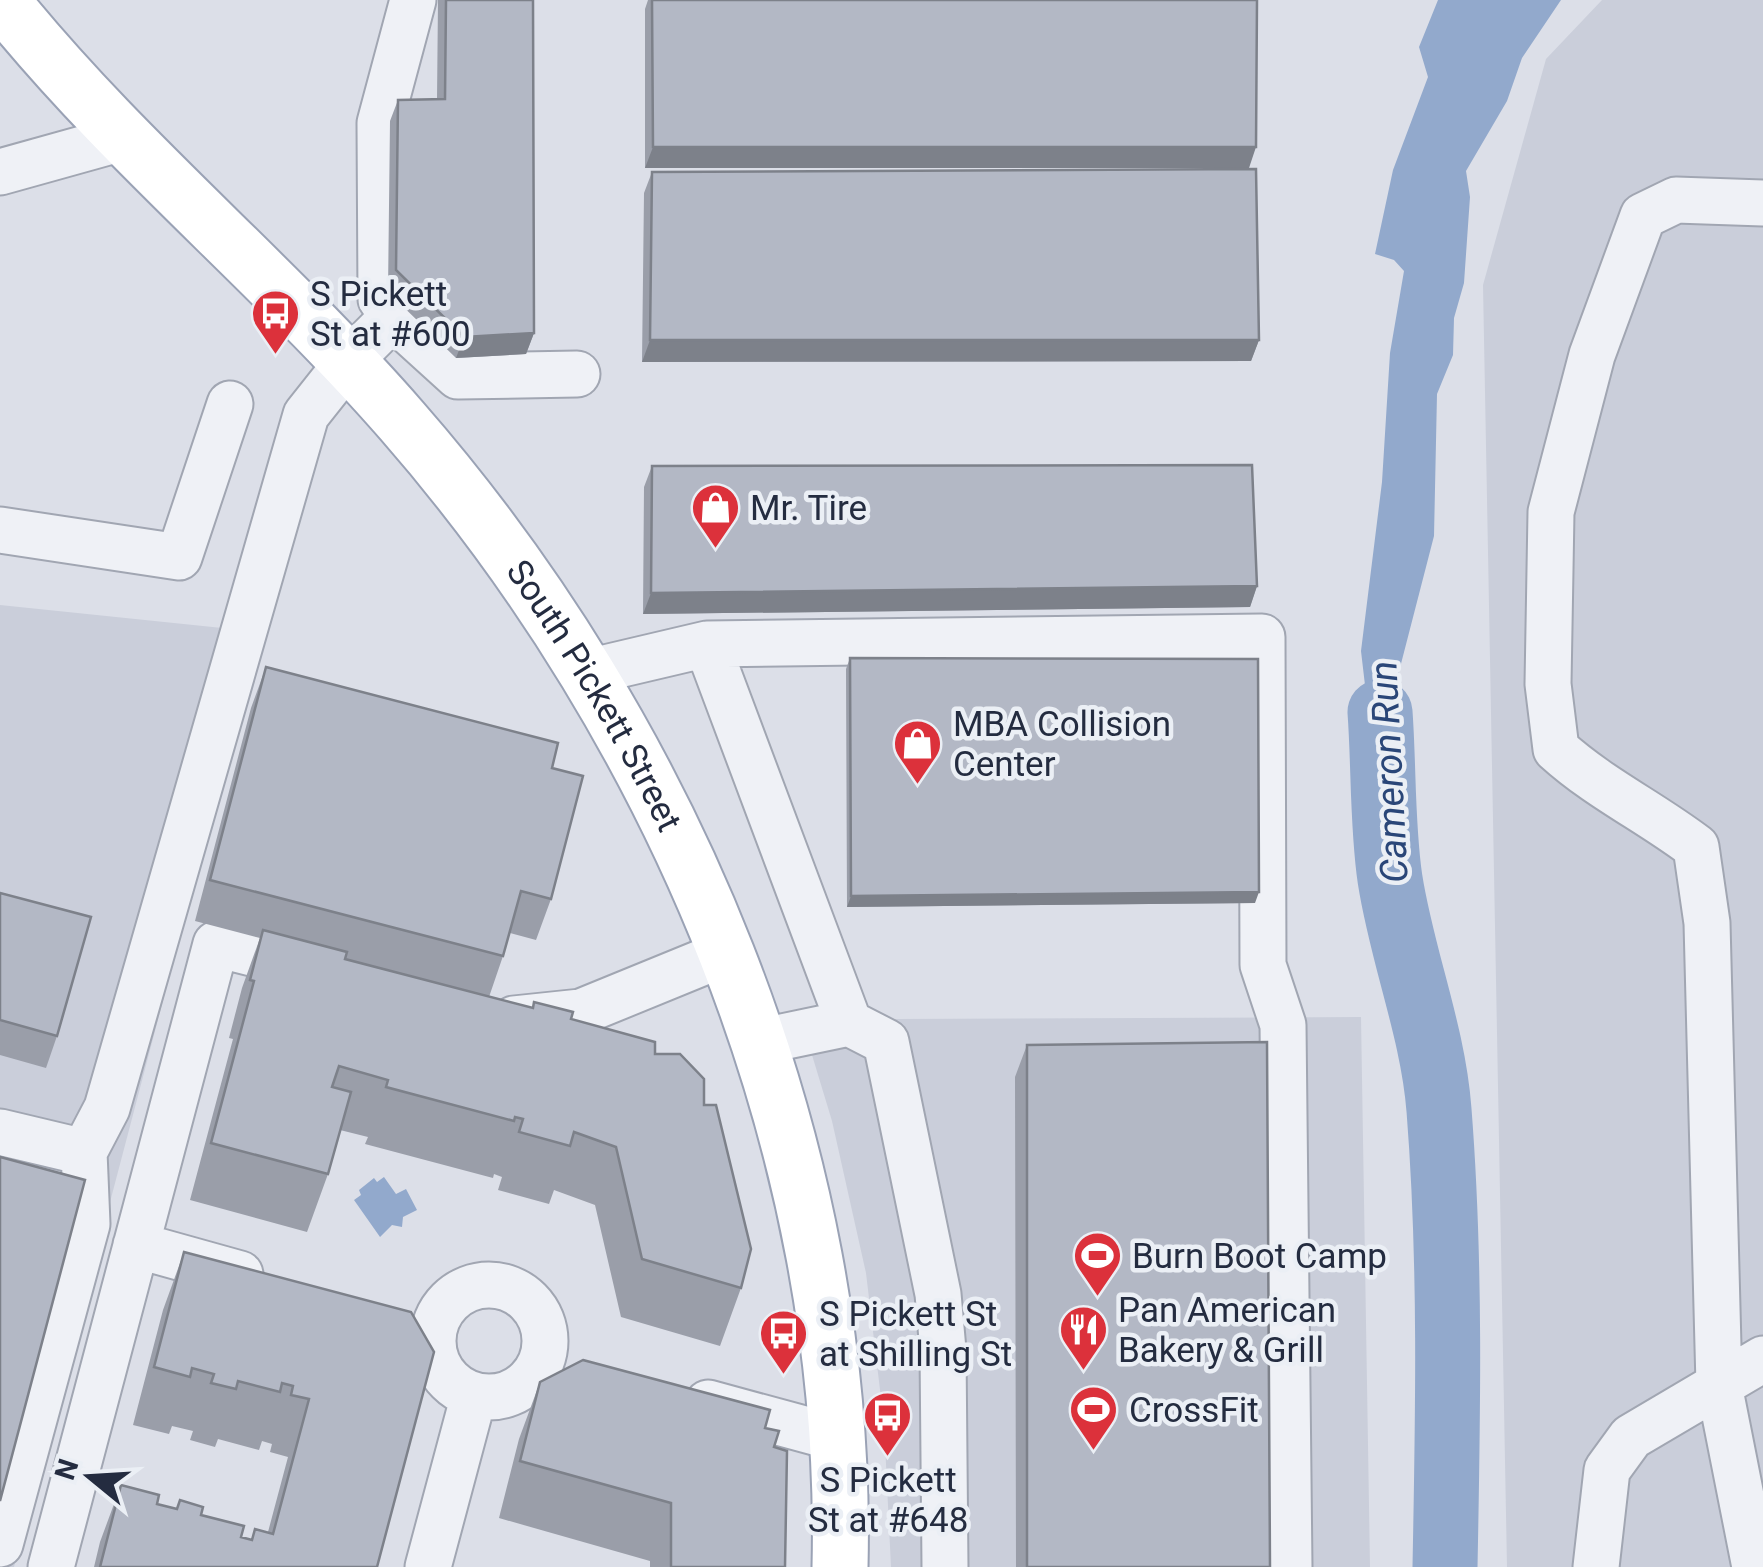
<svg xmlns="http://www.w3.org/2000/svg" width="1763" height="1567" font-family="Roboto,sans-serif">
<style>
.built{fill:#caceda}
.water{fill:#92a9cc}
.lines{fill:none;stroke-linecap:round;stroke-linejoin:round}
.river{stroke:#92a9cc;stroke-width:65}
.minor-casing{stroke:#a1a6b2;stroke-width:49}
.major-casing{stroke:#9aa2b5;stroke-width:59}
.minor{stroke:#eff1f6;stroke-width:45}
.major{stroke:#fff;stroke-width:55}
.wall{fill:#9a9ea9}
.shaded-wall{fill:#7d818a}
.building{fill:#b3b8c5;stroke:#7d818a;stroke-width:2.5}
.labels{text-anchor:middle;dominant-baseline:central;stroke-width:9;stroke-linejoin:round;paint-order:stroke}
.poi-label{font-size:35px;fill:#242c40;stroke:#ebeff5;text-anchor:start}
.street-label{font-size:35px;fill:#242c40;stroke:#ebeff5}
.water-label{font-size:38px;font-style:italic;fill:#2a4678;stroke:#ebeff5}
</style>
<rect width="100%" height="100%" fill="#dcdfe8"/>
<!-- built -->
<path class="built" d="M1602,0h161v1567h-256l-24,-1282 63,-226z
M0,605l260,27 -246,935h-14z
M799,1012l96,7 466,-2 9,550h-479l-7,-144 -18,-150 -34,-152z"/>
<!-- water -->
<path class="water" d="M1438,0h123l-39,58 -15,43 -41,70 4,26 -6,86 -10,35 -1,37 -16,39 -3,142 -39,151 -8,112 -15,-54 -11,-94 21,-169 8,-129 14,-82 -10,-11 -19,-6 18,-84 35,-93 -9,-30z
M384,1177l12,17 10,-5 11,21 -14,7 -1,10 -10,-2 -12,12 -26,-37 7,-5 -2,-5 15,-12 3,4z"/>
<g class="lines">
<!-- river -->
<path class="river" d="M1380,712c4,55 2,113 10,167 12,78 43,152 49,231 12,152 9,305 6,457"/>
<defs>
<path id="minor" d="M0,172l122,-34
M393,317l-12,-18 -1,-176 33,-123
M0,530l179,27 51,-153
M707,644l142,379 37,19 52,252 5,56 2,217
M588,672l119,-28 555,-7 1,328 20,60 6,542
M514,1019l67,-7 142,-58
M758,1042l91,-19
M0,1132l84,20
M136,1245l104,29
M433 1341a56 56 0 1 1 112 0a56 56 0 1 1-112 0Z
M708,1403l129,35
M0,1544l87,-320 -3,-72 23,-44 199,-693 42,-53 45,-45 65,59 119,-2
M51,1567l165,-623 96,24
M428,1567l46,-172
M1596,1567l11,-97 24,-33 132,-78
M1755,1567l-36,-182 -12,-462 -11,-76c-46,-35 -97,-59 -140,-98l-8,-65 3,-172 41,-157 51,-139 33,-16 87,3"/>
<g id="major">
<path id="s1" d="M1,0c122,152 273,274 401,421 272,311 448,729 438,1146"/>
</g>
</defs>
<!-- minor casing -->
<use href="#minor" class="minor-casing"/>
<!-- major casing -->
<use href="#major" class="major-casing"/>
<!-- minor -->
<use href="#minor" class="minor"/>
<!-- major -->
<use href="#major" class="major"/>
</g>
<!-- wall -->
<path class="wall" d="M438,0h95l1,333 -8,21 -70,4 -68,-66 2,-171 8,-21 39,-1z
M648,0h609l-8,168h-604v-159z
M652,172l607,168 -8,21 -609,1 2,-169z
M652,466l605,120 -7,21 -607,7 1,-127z
M850,658l405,245 -408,4 -1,-238z
M266,667l286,101 -1,131 -15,41 -26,-7 -7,23 -14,41 82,22 84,35 49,51 37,183 -21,58 -99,-29 -26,-112 -41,-15 -5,14 -51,-14 4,-13 -8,-3 -1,4 -128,-34 3,-7 -28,-7 -12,44 -21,58 -117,-32 43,-161 -4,-1 13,-50 18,-50 -65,-17 56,-213z
M0,893l57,143 -11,32 -46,-13z
M1027,1045l243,522h-254l-1,-490z
M184,1252l227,60 -34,255h-283l6,-25 21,-57 36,19 19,5 4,-9 21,15 40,22 10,3 4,-11 13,3 20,-75 -18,-5 2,-8 -10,-3 -3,9 -41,-11 -3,8 -25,-7 3,-9 -21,-5 -3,8 -36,-9 30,-115z
M540,1382l225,46 9,19 11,120h-135v-6l-151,-43 20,-79z"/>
<!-- shaded-wall -->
<path class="shaded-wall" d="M653,147h603l-7,21h-604z
M534,333l-8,21 -70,4 8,-21z
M650,340h609l-8,21 -609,1z
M1257,586l-7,21 -607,7 8,-21z
M1259,892l-4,11 -408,4 4,-11z"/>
<!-- building -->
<path class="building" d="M446,0h87l1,333 -70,4 -68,-67 2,-170 47,-1z
M652,0h605l-1,147h-603z
M1256,169l3,171h-609l2,-168z
M1252,465l5,121 -606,7 1,-127z
M850,658l408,1 1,233 -408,4z
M266,667l292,76 -6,25 31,8 -32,123 -30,-8 -18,65 -293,-76z
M0,893l91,24 -34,119 -57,-16z
M263,930l84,22 -2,7 188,49 1,-6 39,10 -2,7 84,23v12h25l24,25v26h12l35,144 -10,39 -99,-29 -26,-112 -42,-15 -4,14 -51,-14 4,-13 -8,-2 -1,4 -128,-34 2,-7 -49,-14 -7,21 19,5 -23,82 -117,-31 43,-162 -4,-1z
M1267,1042l3,525h-243v-522z
M0,1157l85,23 -85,321z
M184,1252l227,60 23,40 -57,215h-277l21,-82 38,10 -2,9 20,5 3,-9 23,7 -2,8 43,11 -3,11 11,3 3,-11 18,5 36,-135 -18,-4 2,-9 -11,-3 -2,9 -42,-11 -2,8 -25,-6 3,-9 -22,-6 -2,9 -36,-10z
M583,1360l187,50 -5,18 14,3 -5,16 13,4 -2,116h-114v-64l-151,-42 20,-79z"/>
<!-- icons -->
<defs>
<symbol id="bus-pin" viewBox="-11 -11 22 30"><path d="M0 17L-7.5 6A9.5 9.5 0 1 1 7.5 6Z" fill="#dc313b" stroke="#ebeff5"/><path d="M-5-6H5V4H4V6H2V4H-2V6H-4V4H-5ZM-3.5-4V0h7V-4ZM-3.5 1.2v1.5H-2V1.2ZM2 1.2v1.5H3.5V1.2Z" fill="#fff"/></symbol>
<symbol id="shop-pin" viewBox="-11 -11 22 30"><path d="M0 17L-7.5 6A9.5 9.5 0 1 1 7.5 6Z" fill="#dc313b" stroke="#ebeff5"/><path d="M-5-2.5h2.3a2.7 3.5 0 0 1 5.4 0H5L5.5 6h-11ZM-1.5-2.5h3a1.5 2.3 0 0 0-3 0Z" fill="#fff"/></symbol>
<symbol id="stadium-pin" viewBox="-11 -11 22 30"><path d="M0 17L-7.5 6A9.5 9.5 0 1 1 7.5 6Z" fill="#dc313b" stroke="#ebeff5"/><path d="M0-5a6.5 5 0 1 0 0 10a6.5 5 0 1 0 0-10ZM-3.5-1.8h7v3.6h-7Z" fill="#fff"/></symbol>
<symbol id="restaurant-pin" viewBox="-11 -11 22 30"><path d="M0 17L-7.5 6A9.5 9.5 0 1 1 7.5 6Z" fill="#dc313b" stroke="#ebeff5"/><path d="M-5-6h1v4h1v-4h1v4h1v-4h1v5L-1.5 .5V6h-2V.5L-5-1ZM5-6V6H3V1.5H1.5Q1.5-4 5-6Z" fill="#fff"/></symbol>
</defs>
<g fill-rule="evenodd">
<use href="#bus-pin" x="248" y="286" width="55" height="75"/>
<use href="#shop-pin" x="688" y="480" width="55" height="75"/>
<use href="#shop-pin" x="890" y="716" width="55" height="75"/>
<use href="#stadium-pin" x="1070" y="1228" width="55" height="75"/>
<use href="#restaurant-pin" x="1056" y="1302" width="55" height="75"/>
<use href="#bus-pin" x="756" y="1306" width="55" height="75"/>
<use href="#stadium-pin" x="1066" y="1382" width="55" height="75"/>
<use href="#bus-pin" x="860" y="1388" width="55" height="75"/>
</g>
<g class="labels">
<!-- poi labels -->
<g class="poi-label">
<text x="310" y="294">S Pickett<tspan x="310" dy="40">St at #600</tspan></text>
<text x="750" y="508">Mr. Tire</text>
<text x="953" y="724">MBA Collision<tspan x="953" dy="40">Center</tspan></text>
<text x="1132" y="1256">Burn Boot Camp</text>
<text x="1118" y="1310">Pan American<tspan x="1118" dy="40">Bakery &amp; Grill</tspan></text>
<text x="819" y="1314">S Pickett St<tspan x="819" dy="40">at Shilling St</tspan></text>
<text x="1129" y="1410">CrossFit</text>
<text x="888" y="1480" text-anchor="middle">S Pickett<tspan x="888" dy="40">St at #648</tspan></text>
</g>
<!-- street labels -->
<g class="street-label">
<text stroke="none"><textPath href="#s1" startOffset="918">South Pickett Street</textPath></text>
</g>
<!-- water labels -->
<g class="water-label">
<text transform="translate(1389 772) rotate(-93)">Cameron Run</text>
</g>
</g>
<!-- north arrow -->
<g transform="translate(90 1477) rotate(288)" stroke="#ebeff5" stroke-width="8" paint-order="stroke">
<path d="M0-8L18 38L0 25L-18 38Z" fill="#242c40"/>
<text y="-15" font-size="28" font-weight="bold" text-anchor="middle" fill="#242c40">N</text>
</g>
</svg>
